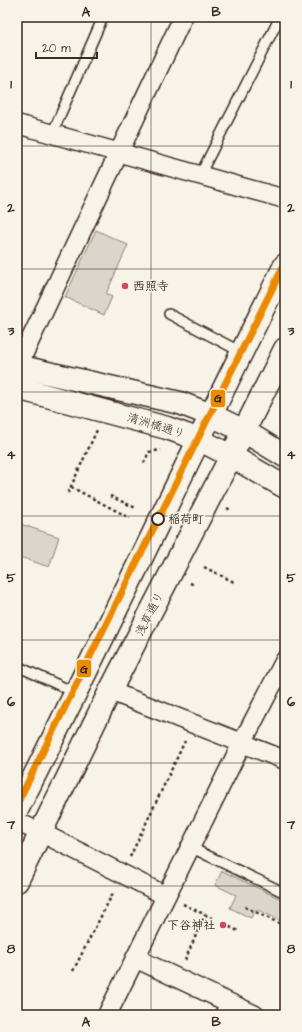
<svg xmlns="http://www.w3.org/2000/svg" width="302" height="1032" font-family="'Architects Daughter','Klee One',sans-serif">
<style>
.green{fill:#dbd6cb;stroke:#8b8074}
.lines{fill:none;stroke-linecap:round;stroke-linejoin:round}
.lane-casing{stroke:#3b2a1e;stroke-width:12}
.street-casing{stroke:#3b2a1e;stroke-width:21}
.secondary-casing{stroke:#3b2a1e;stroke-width:25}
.path{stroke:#3b2a1e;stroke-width:2.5;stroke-dasharray:3 3;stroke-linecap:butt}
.lane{stroke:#f7f3e8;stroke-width:9}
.street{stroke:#f7f3e8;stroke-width:18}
.secondary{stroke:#f7f3e8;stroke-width:22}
.metro-1-casing{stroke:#f7f3e8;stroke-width:10}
.metro-1{stroke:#eb8a03;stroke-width:7}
.grid{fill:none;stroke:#3b2a1e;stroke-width:1;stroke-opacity:0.55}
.poi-dot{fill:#d1495b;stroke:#f7f3e8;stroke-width:1.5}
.stop-dot{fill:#f7f3e8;stroke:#3b2a1e;stroke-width:2}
.labels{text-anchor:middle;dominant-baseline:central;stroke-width:3;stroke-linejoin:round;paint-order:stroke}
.poi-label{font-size:12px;font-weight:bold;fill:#3b2a1e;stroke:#f7f3e8;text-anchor:start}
.street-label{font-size:12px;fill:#3b2a1e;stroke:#f7f3e8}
.stop-label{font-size:12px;font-weight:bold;fill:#3b2a1e;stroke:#f7f3e8;text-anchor:start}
.line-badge{stroke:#f7f3e8;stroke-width:1.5}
.pale-badge-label{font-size:11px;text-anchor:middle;font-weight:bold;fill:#111}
.neatline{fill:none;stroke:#3b2a1e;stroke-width:1.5}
.grid-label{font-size:13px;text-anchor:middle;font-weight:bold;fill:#3b2a1e}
</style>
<rect width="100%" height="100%" fill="#f7f3e8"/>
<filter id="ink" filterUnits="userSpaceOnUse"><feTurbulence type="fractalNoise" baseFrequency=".025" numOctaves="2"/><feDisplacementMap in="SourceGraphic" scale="8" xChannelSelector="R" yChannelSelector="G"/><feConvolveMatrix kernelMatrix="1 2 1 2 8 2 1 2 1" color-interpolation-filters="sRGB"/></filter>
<g filter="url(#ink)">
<!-- green -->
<path class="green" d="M96,230l32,15 -22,49 6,3 -8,18 -39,-18z
M17,523l42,14 -10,30 -32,-11z
M222,871l63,30v22l-29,-14 -5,9 -21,-10 6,-13 -21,-10z"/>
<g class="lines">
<defs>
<path id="lane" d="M52,134l51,-117
M200,175l80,-158
M169,314l72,38
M17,666l59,27
M190,847l95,46
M219,1015l7,-14"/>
<path id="street" d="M17,124l268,75
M17,368l166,-351
M110,691l175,69
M17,822l25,11 124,63
M135,958l120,57
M107,1015l135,-272 43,-83"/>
<path id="secondary" d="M17,366l163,37 31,12 33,16 41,25
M17,388l150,40 33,12 31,16 54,31
M17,810c92,-181 177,-364 268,-545
M17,881l93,-190 134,-260 41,-82"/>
</defs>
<!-- lane casing -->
<use href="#lane" class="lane-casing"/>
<!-- street casing -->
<use href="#street" class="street-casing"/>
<!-- secondary casing -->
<use href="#secondary" class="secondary-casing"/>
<!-- path -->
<path class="path" d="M144,463l5,-11 12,-2
M71,487l59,31
M68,493l29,-63
M110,496l26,12
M227,508l5,3
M204,567l32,16
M190,583l5,2
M130,857l55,-116
M183,904l31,15
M245,907l40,19
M224,924l14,7
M185,960l20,-45
M73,971l41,-80"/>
<!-- lane -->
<use href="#lane" class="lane"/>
<!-- street -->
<use href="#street" class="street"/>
<!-- secondary -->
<use href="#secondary" class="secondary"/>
<defs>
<path id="metro-1" d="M17,804l268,-541"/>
</defs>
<!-- metro-1 casing -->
<use href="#metro-1" class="metro-1-casing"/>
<!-- metro-1 -->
<use href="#metro-1" class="metro-1"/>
</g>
</g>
<!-- grid -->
<path class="grid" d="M151,17v998M17,146h268M17,269h268M17,392h268M17,516h268M17,640h268M17,763h268M17,886h268"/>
<!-- markers -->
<g class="poi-dot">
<circle cx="125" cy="286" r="4"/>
<circle cx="223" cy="925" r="4"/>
</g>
<circle class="stop-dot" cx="158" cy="519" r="6"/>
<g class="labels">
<!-- poi labels -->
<g class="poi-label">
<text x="133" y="286">西照寺</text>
<text x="215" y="925" text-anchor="end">下谷神社</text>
</g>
<!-- street labels -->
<g class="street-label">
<text transform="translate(156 426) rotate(17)">清洲橋通り</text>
<text transform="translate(150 614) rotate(-63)">浅草通り</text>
</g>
<!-- stop labels -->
<g class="stop-label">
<text x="168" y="519">稲荷町</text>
</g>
</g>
<g class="line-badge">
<rect x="210" y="389" width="16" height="19" rx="4" fill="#eb8a03"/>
<rect x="76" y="659" width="16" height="19" rx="4" fill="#eb8a03"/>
</g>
<g class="pale-badge-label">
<text x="218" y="402">G</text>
<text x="84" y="673">G</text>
</g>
<!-- margin -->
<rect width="302" height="1032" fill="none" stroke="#f7f3e8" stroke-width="44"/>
<!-- scale -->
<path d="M36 52v6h61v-6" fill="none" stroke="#3b2a1e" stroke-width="2"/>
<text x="42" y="52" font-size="12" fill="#3b2a1e" stroke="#f7f3e8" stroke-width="3" paint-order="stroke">20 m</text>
<rect x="22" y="22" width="258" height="988" class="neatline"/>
<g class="grid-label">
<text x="86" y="16">A</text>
<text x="216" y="16">B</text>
<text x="11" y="88">1</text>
<text x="291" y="88">1</text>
<text x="11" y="212">2</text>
<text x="291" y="212">2</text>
<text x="11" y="335">3</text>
<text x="291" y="335">3</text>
<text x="11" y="459">4</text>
<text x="291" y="459">4</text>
<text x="11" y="582">5</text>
<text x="291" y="582">5</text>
<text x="11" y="706">6</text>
<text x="291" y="706">6</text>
<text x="11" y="829">7</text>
<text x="291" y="829">7</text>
<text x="11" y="953">8</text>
<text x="291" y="953">8</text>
<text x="86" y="1026">A</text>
<text x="216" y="1026">B</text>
</g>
</svg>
